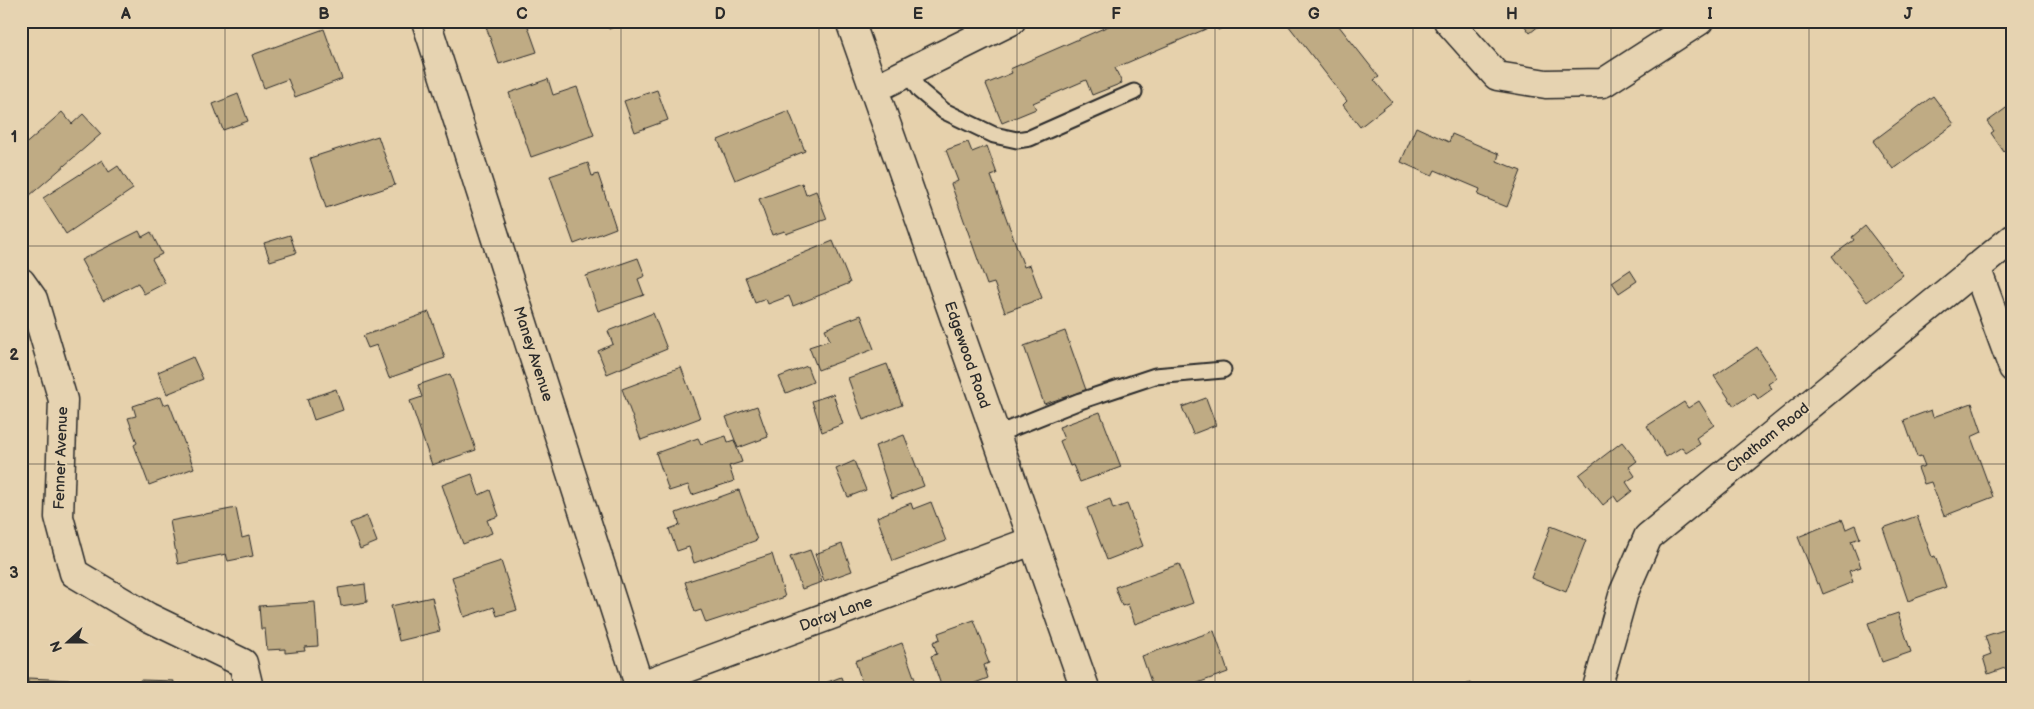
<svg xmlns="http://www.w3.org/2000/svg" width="2034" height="709" font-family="'Balsamiq Sans',sans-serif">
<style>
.building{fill:#bfab84;stroke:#2b2b2b}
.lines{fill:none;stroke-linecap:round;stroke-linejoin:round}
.service-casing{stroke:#2b2b2b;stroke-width:19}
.minor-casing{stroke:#2b2b2b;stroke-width:31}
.service{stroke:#e6d3b1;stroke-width:15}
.minor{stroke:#e6d3b1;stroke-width:28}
.grid{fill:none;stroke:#2b2b2b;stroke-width:1;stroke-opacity:0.55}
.labels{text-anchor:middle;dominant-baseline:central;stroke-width:4;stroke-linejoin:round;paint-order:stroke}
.street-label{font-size:15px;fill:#2b2b2b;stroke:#e6d3b1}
.neatline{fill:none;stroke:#2b2b2b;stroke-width:2}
.grid-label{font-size:16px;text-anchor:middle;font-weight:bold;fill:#2b2b2b}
</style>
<rect width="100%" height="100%" fill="#e6d1ac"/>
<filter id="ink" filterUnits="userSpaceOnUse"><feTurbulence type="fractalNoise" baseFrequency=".02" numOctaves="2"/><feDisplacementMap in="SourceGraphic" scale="10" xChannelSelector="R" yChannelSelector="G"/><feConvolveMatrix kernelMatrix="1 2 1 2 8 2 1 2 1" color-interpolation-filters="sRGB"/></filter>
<g filter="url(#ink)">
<!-- building -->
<path class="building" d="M484,21h42l11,31 -38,12z
M606,21h23l-20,8z
M1120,21h118l-20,9 -3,-5 -100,43 7,15 -30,12 -6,-15 -53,23 3,6 -34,14 -16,-39 26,-11 -2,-4z
M1285,21h50l44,56 -5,3 18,22 -32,25 -17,-22 4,-4z
M1521,21h24l-15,12z
M324,29l18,50 -47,18 -7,-18 -24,9 -12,-33z
M548,79l5,16 24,-8 17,48 -63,22 -22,-64z
M657,90l11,30 -33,12 -11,-31z
M238,94l10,27 -25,9 -10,-26z
M1933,96l21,28 -61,45 -20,-28z
M2013,103v54l-6,-8 -3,3 -13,-19 3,-2 -7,-9z
M789,111l16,40 -70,29 -17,-40z
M62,112l10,12 11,-10 18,20 -72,62 -8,-10v-38z
M1416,127l33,15 3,-8 47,20 -2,7 24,10 -14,36 -29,-12 2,-6 -45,-19 -3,6 -31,-14z
M378,136l17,49 -69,23 -16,-50z
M968,142l4,10 15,-6 10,28 -6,2 33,91 6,-2 12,33 -37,14 -11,-29 -7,2 -36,-101 7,-3 -12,-31z
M102,160l7,12 9,-6 15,23 -67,45 -23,-36z
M588,163l4,13 6,-2 18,54 -42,16 -24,-68z
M802,183l4,12 10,-4 11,28 -41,15 -1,-3 -13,4 -13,-36z
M1865,226l38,49 -36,27 -35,-46 22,-16 -2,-3z
M139,231l3,6 9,-5 11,22 -10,5 13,24 -21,11 -6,-11 -35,18 -22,-41z
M290,235l6,18 -26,8 -6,-18z
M833,241l17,42 -57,23 -4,-10 -21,8 -2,-5 -11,4 -10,-26z
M638,258l7,18 -7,3 6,16 -46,16 -12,-35z
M1630,270l7,11 -18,12 -7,-11z
M429,312l16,46 -56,20 -12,-33 -9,3 -5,-12z
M653,313l14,36 -60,25 -9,-23 15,-7 -5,-13z
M861,315l13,34 -56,21 -9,-23 21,-7 -5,-11z
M1065,331l21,59 -42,14 -20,-58z
M1757,347l20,31 -9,6 4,5 -14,10 -4,-6 -20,13 -20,-30z
M193,357l10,22 -36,15 -9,-22z
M887,364l15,41 -39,15 -15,-42z
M807,366l6,16 -27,11 -7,-16z
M681,367l19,51 -59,22 -19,-51z
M450,374l26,76 -44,15 -22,-64 12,-4 -4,-12z
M336,389l7,21 -29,10 -7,-21z
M833,394l10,30 -21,8 -10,-31z
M160,397l3,8 6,-2 25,65 -45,17 -15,-40 3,-2 -9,-25 8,-2 -3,-10z
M1206,398l10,27 -23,9 -11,-27z
M1699,401l15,24 -18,13 4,6 -14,9 -4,-6 -16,10 -19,-31 37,-24 4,6z
M1972,403l10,29 -11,5 22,60 -49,19 -13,-34 -7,2 -6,-16 7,-2 -4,-10 -4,1 -13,-37 27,-10 2,7z
M757,406l11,31 -30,11 -12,-31z
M1100,412l21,55 -41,15 -7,-17 -3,1 -10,-25 4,-2 -5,-12z
M904,435l20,51 -32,12 -17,-52z
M726,436l2,6 6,-2 8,22 -13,4 5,15 -42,14 -4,-10 -19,6 -13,-38 42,-15 3,6z
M1622,442l15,19 -8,6 6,9 -9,6 6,9 -14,11 -4,-6 -11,9 -24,-30z
M854,461l12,29 -18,7 -12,-28z
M472,474l7,21 11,-5 9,26 -12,4 5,13 -29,11 -21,-59z
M739,490l18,50 -63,23 -5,-16 -12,4 -8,-22 11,-4 -4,-12z
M1110,499l3,10 14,-5 16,42 -36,14 -20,-52z
M931,502l15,39 -53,20 -16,-44 34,-14 2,6z
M236,508l6,30 7,-2 4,20 -25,5 -2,-7 -48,10 -8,-43z
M367,516l10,26 -17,7 -10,-26z
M1917,516l15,41 3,-1 11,31 -38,14 -25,-73z
M1842,519l4,10 9,-4 5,13 -9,3 10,26 -12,4 4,11 -30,12 -4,-11 -2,1 -19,-47z
M1551,526l35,14 -20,52 -35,-14z
M842,544l10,27 -28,10 -9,-27z
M810,550l12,32 -20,7 -12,-32z
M772,554l13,43 -79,26 -5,-13 -6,2 -10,-30z
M501,561l16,49 -20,6 -3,-9 -30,10 -12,-40z
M1179,564l14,39 -58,21 -7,-20 -6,2 -7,-19z
M365,584l2,18 -26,4 -3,-18z
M432,597l8,34 -41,10 -8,-35z
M315,602l3,44 -14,1 1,4 -20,2v-4l-18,1 -2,-21h-4l-2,-23z
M1898,613l13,39 -29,10 -14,-39z
M974,620l12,32 -1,1 4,10 -5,2 4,13 -26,10h-20l-11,-32 6,-2 -4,-12 7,-3 -2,-6z
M2013,627v38l-25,9 -5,-17 8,-3 -6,-18z
M1214,631l14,41 -44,16h-31l-11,-32z
M902,643l16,45h-54l-9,-27z
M841,677l4,11h-33z
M28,678l41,2v8h-41z
M140,680l34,1 -1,7h-47l14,-1z
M1470,683l3,5h-15z"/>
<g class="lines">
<defs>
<path id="service" d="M907,73l13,18 24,20 50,24 23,5 13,-2 104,-46
M995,435l85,-34 75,-25 68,-6"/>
<path id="minor" d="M426,21l214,667
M850,21l235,667
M1448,21l49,55 49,8 57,-1 96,-62
M874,89l137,-68
M1976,267l37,101
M21,282l12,17 30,101 -4,117 15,56 74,44 95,46 6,25
M639,686l393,-145
M1597,688l27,-96 24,-55 365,-299"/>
</defs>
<!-- service casing -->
<use href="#service" class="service-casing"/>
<!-- minor casing -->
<use href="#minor" class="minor-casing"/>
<!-- service -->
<use href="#service" class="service"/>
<!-- minor -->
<use href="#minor" class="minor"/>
</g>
</g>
<!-- grid -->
<path class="grid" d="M225,21v667M423,21v667M621,21v667M819,21v667M1017,21v667M1215,21v667M1413,21v667M1611,21v667M1809,21v667M21,246h1992M21,464h1992"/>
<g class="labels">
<!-- street labels -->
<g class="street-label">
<text transform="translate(533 354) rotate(72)">Maney Avenue</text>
<text transform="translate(967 355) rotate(71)">Edgewood Road</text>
<text transform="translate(1768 438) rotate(-39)">Chatham Road</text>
<text transform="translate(61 458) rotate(-88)">Fenner Avenue</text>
<text transform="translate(836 614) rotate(-20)">Darcy Lane</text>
</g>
</g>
<!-- margin -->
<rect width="2034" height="709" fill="none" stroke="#e6d3b1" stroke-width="55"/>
<!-- north arrow -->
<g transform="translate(68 642) rotate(249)" stroke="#e6d3b1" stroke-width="4" paint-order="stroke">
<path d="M0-4L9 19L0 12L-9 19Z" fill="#2b2b2b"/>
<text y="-8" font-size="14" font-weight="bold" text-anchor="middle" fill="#2b2b2b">N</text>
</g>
<rect x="28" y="28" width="1978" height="654" class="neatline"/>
<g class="grid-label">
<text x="126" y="19">A</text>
<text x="324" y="19">B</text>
<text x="522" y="19">C</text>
<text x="720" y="19">D</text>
<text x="918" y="19">E</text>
<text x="1116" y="19">F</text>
<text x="1314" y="19">G</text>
<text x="1512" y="19">H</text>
<text x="1710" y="19">I</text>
<text x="1908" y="19">J</text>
<text x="14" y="142">1</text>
<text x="14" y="360">2</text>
<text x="14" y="578">3</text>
</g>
</svg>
